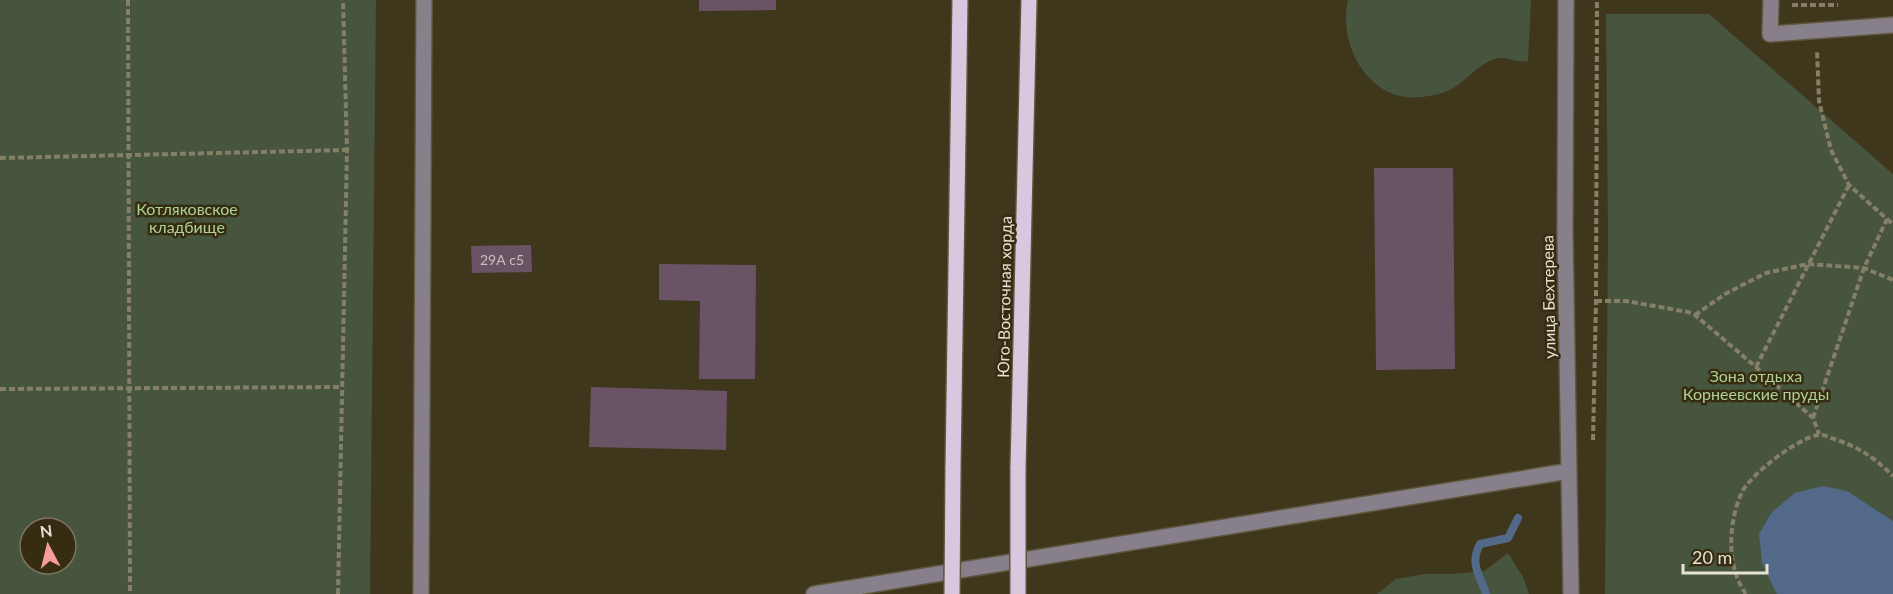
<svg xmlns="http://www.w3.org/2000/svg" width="1893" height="594" font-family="Lato,sans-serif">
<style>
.green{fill:#47543e;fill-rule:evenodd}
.water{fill:#52698a}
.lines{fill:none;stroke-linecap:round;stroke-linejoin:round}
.stream{stroke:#52698a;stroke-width:8}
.building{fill:#6b5366}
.minor-casing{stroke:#5d563d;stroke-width:18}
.major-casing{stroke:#5d563d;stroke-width:18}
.path{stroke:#857f68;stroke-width:4;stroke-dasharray:6 3;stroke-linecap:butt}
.minor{stroke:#87808b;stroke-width:15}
.major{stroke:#d7c7df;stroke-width:15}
.major-bridge-casing{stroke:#5d563d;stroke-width:18;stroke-linecap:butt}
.major-bridge{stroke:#d7c7df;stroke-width:15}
.labels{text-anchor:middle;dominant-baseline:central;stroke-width:5;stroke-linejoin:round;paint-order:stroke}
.number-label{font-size:14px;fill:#c8beb7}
.park-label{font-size:16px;fill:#aed195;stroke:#352c12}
.street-label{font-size:16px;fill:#e7e2d2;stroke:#352c12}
</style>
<rect width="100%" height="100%" fill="#3f371c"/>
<!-- green -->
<path class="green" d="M0,0h376l-6,594h-370zM30,528h36v36h-36z
M1348,0h183l-3,61c-12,3 -23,-7 -36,-1 -18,7 -31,28 -50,33 -13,4 -29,6 -42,3 -40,-10 -61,-58 -52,-96z
M1606,14h103l184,160v420h-288l3,-359z
M1508,553l15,24 6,17h-152l19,-15 28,-5h29l31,-3z"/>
<!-- water -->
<path class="water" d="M1823,486l24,5 46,30v73h-115l-2,-1 -14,-31 -3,-28 13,-22 23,-19z"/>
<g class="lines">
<!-- stream -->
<path class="stream" d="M1486,594c-6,-20 -17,-29 -6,-50l28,-6 10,-20"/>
</g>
<!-- building -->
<path class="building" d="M699,0h77v10l-77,1z
M1374,168h79l2,201 -79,1z
M531,245l1,27 -60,1 -1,-27z
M659,264l97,1 -1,114h-56l1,-78 -41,-1z
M591,387l136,4 -1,59 -137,-3z"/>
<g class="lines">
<defs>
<path id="minor" d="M1566,0l-1,232 6,362
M1771,0l-1,34 123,-9
M421,594l3,-594
M814,594l755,-123"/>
<path id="major" d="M953,469l7,-469
M1018,469l11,-469"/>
</defs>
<!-- minor casing -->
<use href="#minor" class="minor-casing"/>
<!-- major casing -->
<use href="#major" class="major-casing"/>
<!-- path -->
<path class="path" d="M128,0l2,594
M1792,5h46
M0,158l347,-8
M1887,219l6,5
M1596,301h30l62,11 7,3 61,52 57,51 6,16
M1695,315l30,-21 41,-21 42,-9 56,4 29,12
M1756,367l93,-182
M0,389l342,-2
M1813,418l51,-150 23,-49 -38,-34 -18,-35 -12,-49 -2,-51
M1593,440l3,-139 1,-301
M338,594l9,-444 -4,-150
M1746,594c-20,-27 -18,-72 -4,-102 9,-18 56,-54 76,-57 4,-1 9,1 13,3 26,8 43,19 62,38"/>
<!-- minor -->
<use href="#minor" class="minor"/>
<!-- major -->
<use href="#major" class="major"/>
<defs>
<path id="major-bridge" d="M952,594l1,-125
M1018,594v-125"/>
</defs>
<!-- major-bridge casing -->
<use href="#major-bridge" class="major-bridge-casing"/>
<!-- major-bridge -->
<use href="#major-bridge" class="major-bridge"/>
</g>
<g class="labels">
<!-- number labels -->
<g class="number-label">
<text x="502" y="259">29А с5</text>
</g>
<!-- park labels -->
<g class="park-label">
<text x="187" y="208">Котляковское<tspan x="187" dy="18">кладбище</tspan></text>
<text x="1756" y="375">Зона отдыха<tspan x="1756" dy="18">Корнеевские пруды</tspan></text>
</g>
<!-- street labels -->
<g class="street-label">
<text transform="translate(1004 297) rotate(-89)">Юго-Восточная хорда</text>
<text transform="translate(1548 297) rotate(-91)">улица Бехтерева</text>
</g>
</g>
<!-- north arrow -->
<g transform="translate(48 546) rotate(353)"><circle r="28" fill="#352c12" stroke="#7c755f" stroke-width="1.5"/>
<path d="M0-4.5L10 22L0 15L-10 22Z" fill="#f59b98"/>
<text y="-9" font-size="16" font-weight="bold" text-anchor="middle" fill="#e7e2d2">N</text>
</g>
<!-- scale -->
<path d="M1683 564v9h84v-9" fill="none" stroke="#e7e2d2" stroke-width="3"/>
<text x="1692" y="564" font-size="18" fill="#e7e2d2" stroke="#352c12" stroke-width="4.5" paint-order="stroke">20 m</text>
</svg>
